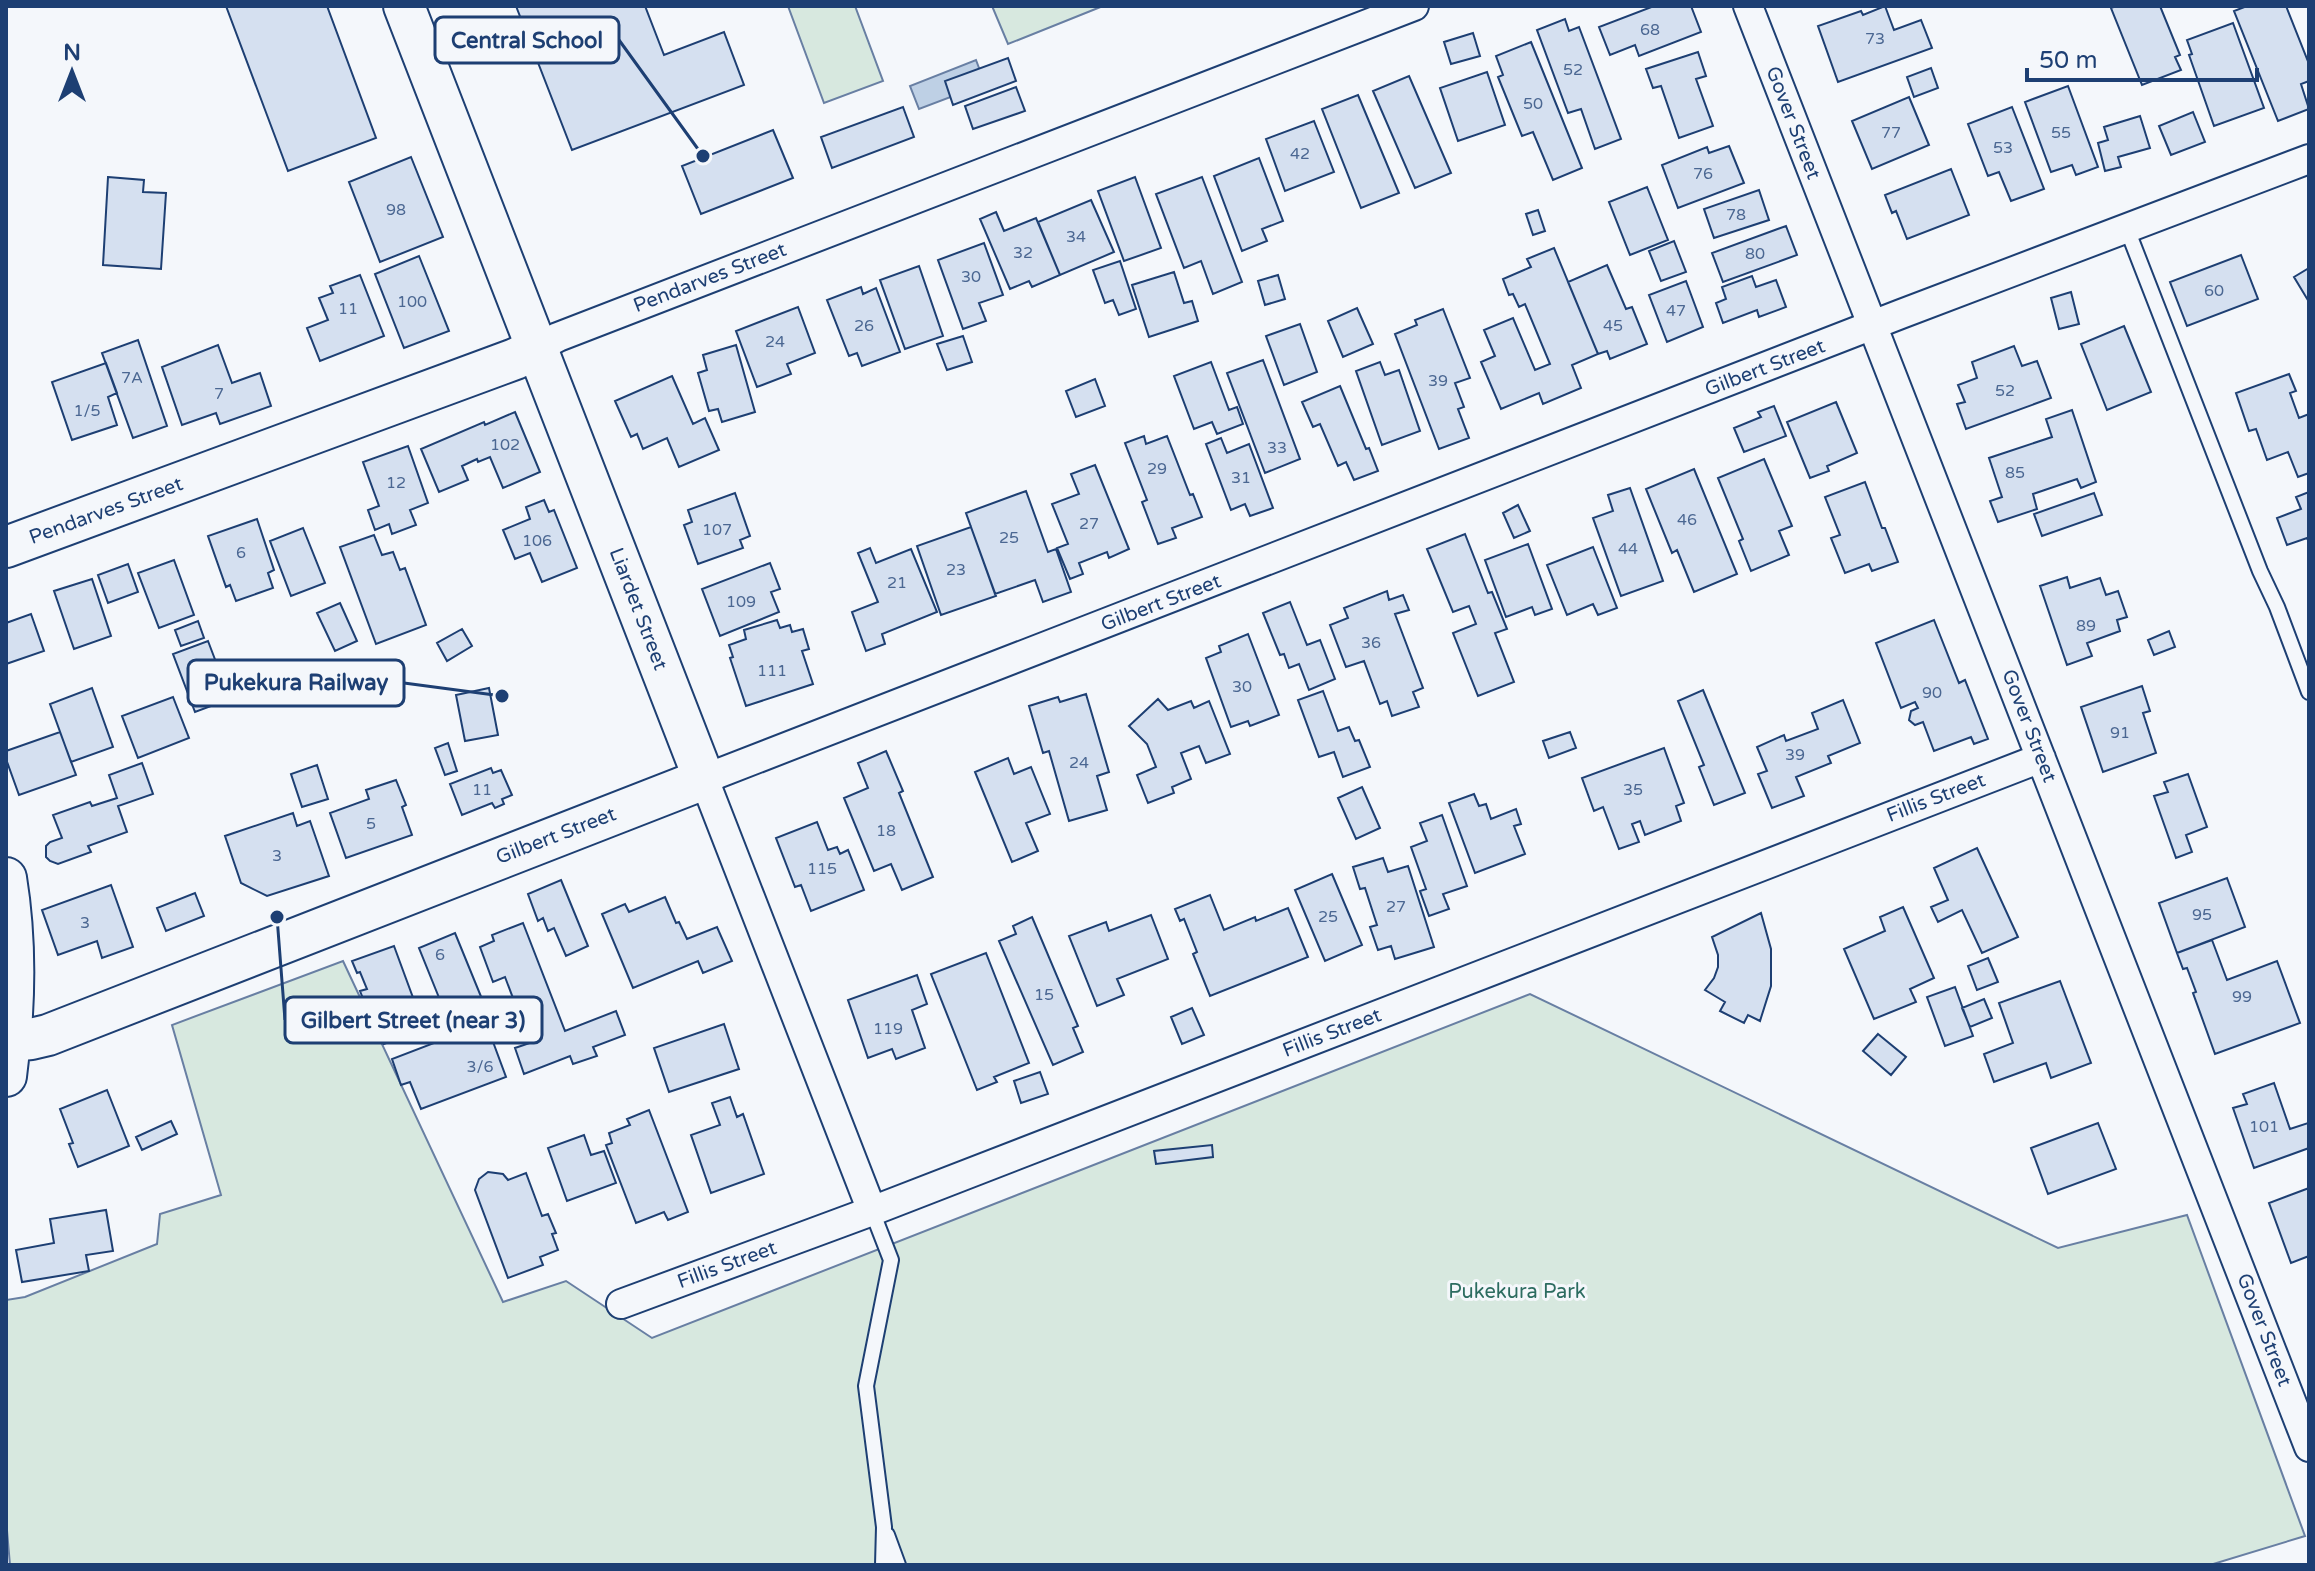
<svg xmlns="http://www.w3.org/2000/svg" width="2315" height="1571" font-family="'Varela Round',sans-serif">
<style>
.green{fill:#d7e8df;stroke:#687fa3;stroke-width:2}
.water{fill:#bed0e5;stroke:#687fa3;stroke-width:2}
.building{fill:#d5e0f0;stroke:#1d3f73;stroke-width:2}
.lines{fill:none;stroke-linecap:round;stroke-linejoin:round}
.lane-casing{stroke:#1d3f73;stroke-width:18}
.street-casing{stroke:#1d3f73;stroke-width:32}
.secondary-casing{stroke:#1d3f73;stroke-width:44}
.lane{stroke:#f4f7fb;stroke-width:14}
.street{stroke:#f4f7fb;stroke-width:28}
.secondary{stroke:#f4f7fb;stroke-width:40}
.labels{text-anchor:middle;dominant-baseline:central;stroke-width:6;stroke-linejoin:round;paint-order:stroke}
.number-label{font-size:16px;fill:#4b6792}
.street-label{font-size:20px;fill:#1d3f73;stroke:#f4f7fb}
.park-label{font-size:20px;fill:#2c6c60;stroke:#f4f7fb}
.leader{fill:none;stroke:#1d3f73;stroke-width:3}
.callout-dot{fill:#1d3f73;stroke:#f4f7fb;stroke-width:3}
.callout{fill:#f4f7fb;stroke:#1d3f73;stroke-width:3}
.callout-label{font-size:22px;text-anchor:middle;font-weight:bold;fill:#1d3f73}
</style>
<rect width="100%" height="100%" fill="#f4f7fb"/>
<!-- green -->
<path class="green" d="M788,6h67l28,75 -59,22z
M992,6h111l-95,38z
M343,961l160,341 63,-21 86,57 878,-344 528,254 129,-33 118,321 -95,29h-2200l-4,-46v-219l19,-3 132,-53 3,-30 61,-19 -49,-170z"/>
<!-- water -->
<path class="water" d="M976,60l9,24 -66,25 -9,-23z"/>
<!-- building -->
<path class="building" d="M226,6h101l49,132 -88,33z
M516,6h129l19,49 60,-23 20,53 -172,65z
M1654,6h37l10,26 -62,24 -4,-11 -25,10 -11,-28z
M1885,6l9,24 27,-10 11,28 -94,34 -20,-56 43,-15 2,4z
M2116,6h44l20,49 -5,2 6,13 -39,15 -31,-77z
M2247,6h39l23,58v17l-8,3 8,25 -31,12 -44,-110z
M1565,19l4,12 10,-4 42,112 -26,10 -14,-40 -13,4 -31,-83z
M2233,23l31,85 -50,18 -25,-71 3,-1 -5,-14z
M1473,33l7,23 -29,8 -7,-22z
M1531,42l51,126 -29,12 -20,-48 -11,4 -24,-59 5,-2 -7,-19z
M1698,52l8,24 -10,3 17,47 -34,12 -18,-52 -8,2 -7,-19z
M1008,58l8,23 -63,24 -8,-24z
M1931,68l7,20 -24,9 -7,-20z
M1487,72l18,53 -47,16 -18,-53z
M1409,76l42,97 -36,15 -42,-97z
M2068,86l30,81 -22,8 -4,-10 -21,7 -26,-70z
M1016,87l9,24 -52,18 -8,-23z
M1358,95l41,98 -38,15 -39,-99z
M1909,97l20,48 -57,24 -20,-48z
M903,107l11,30 -82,31 -11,-31z
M2012,107l32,82 -33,12 -12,-29 -11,4 -20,-52z
M2193,112l12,30 -34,13 -12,-29z
M2140,116l10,32 -32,9 3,10 -16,4 -7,-28 10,-3 -4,-13z
M1314,121l20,51 -49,19 -19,-52z
M773,130l20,48 -92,36 -19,-48z
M1729,146l15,37 -66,25 -16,-43 45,-18 2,6z
M411,157l32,80 -63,25 -31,-80z
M1259,158l24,63 -21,8 5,12 -25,10 -28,-75z
M1951,169l18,46 -62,24 -11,-28 -4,2 -7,-18z
M108,177l36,3 -1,12 23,1 -5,76 -58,-4z
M1135,177l26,71 -37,13 -26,-70z
M1202,177l40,105 -29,12 -12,-33 -17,7 -28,-74z
M1647,187l21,53 -38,15 -21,-53z
M1759,190l10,30 -55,18 -10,-29z
M1091,200l23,52 -54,23 -22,-53z
M1538,210l7,21 -12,4 -7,-21z
M996,212l8,19 32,-13 24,57 -28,12 -3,-6 -19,8 -30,-70z
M1786,226l11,29 -74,27 -11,-29z
M1674,241l12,31 -25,9 -12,-30z
M984,243l19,52 -24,8 7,18 -23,8 -25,-69z
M1554,248l44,106 -26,11 9,23 -38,16 -4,-11 -38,16 -20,-47 14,-6 -11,-26 29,-12 22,52 15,-6 -25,-60 -6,3 -6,-13 -4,1 -6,-16 28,-12 -4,-8z
M2241,255l17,44 -71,27 -17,-44z
M419,256l30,75 -45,17 -29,-74z
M1120,261l16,48 -17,6 -6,-15 -8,3 -12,-33z
M1607,265l19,44 6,-2 15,37 -37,15 -3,-8 -9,3 -30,-72z
M919,266l24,70 -38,13 -25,-69z
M2309,268v34l-15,-25z
M1174,272l10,31 8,-2 6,20 -49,16 -17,-52z
M360,275l24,61 -64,25 -13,-33 21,-8 -9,-22 14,-5 -3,-7z
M1278,275l7,24 -20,6 -7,-24z
M1752,276l4,11 20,-7 10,27 -27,10 -2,-7 -34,13 -7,-20 10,-4 -4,-12z
M1686,281l17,46 -36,15 -18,-47z
M861,287l2,7 13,-6 24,64 -38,14 -5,-13 -8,3 -22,-56z
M2071,292l8,32 -20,5 -8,-31z
M798,307l17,46 -28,11 4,10 -34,13 -21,-56z
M1357,308l16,36 -30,13 -15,-36z
M1443,309l27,69 -15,5 9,24 -6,2 11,29 -30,11 -44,-115 22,-9 -2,-5z
M1300,324l17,48 -33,13 -18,-49z
M2124,326l27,66 -44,18 -26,-66z
M963,336l9,26 -25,8 -10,-26z
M138,340l29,86 -34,12 -31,-85z
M218,345l14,38 28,-10 11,33 -51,18 -4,-11 -34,12 -20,-58z
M736,345l19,67 -33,10 -4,-13 -9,2 -11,-38 9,-3 -4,-15z
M2014,346l8,20 15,-5 14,37 -85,31 -9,-25 8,-2 -7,-17 19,-7 -5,-16z
M1263,360l37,99 -35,14 -38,-100z
M1211,362l18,48 8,-3 6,17 -26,10 -5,-12 -18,7 -20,-53z
M1380,362l5,13 14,-5 21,61 -38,14 -26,-74z
M106,363l11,30 -9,4 9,28 -45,15 -20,-58z
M2289,374l7,17 -6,2 9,25 10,-4v59l-11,4 -10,-25 -21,8 -11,-31 -7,2 -13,-38z
M672,376l21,48 12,-6 14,32 -40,17 -12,-29 -24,11 -6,-15 -6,3 -16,-36z
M1095,379l10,27 -29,11 -10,-26z
M1340,386l26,63 3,-1 9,23 -24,9 -8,-18 -8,4 -18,-42 -7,3 -11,-25z
M1836,402l21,51 -30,13 2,5 -19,7 -23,-56z
M1774,406l12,30 -42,16 -10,-24 27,-11 -3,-5z
M2072,410l24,72 -15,6 -4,-9 -44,15 4,15 -39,13 -8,-21 12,-4 -13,-39 63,-21 -6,-18z
M515,412l25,60 -37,16 -13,-31 -12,5 -1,-3 -15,7 6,14 -29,12 -18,-43 63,-27 1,3z
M1144,436l2,8 21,-8 23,59 3,-1 9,23 -30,11 4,10 -18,6 -16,-42 5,-2 -22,-57z
M1221,438l6,15 22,-9 24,64 -23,8 -5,-12 -14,6 -25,-66z
M408,446l20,57 -18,7 6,15 -24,9 -3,-10 -14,6 -7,-20 11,-4 -16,-44z
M1764,459l28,67 -13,5 10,24 -38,16 -12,-30 4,-2 -25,-61z
M1095,465l34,84 -20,9 -2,-6 -28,11 4,11 -13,5 -13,-31 11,-4 -16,-40 27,-10 -8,-20z
M1694,469l43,105 -43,18 -17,-42 -5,3 -26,-64z
M1865,482l17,46h3l13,34 -26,9 -3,-7 -24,9 -14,-35 9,-3 -15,-38z
M1630,488l33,93 -42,15 -28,-78 20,-7 -5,-16z
M1026,491l22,61 8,-3 15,43 -28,10 -8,-22 -40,14 -29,-81z
M2309,492v50l-2,-4 -20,7 -10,-27 24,-9 -5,-12z
M735,493l15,43 -10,4 3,8 -45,16 -14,-39 8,-3 -4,-12z
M2094,493l8,22 -60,21 -8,-22z
M544,500l5,12 5,-2 23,58 -35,14 -12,-29 -15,6 -12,-29 27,-11 -4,-12z
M1518,505l12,26 -16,7 -11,-25z
M257,519l17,51 -6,3 5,15 -37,13 -6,-16 -4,2 -18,-51z
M971,527l25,69 -55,19 -24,-69z
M303,528l22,55 -34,13 -21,-55z
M1465,534l23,59 4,-1 15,37 -12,4 19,49 -36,14 -25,-63 23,-9 -7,-18 -16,6 -26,-63z
M374,535l8,20 11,-3 7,18 5,-2 21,57 -50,19 -36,-97z
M1528,544l24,65 -17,6 -3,-8 -26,10 -21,-57z
M1593,547l24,61 -19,7 -5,-11 -26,11 -20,-50z
M870,548l6,15 35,-14 26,63 -55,22 3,10 -19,7 -14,-39 26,-10 -20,-49z
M174,560l20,55 -35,13 -21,-55z
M770,563l10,26 -9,3 8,20 -59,24 -18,-47z
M128,564l10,28 -30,11 -10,-28z
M2067,577l3,11 30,-10 6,17 12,-4 9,26 -10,3 3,11 -33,12 5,13 -25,9 -27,-79z
M92,579l19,57 -37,13 -20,-58z
M1387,591l2,9 14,-5 6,15 -14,4 28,74 -10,4 6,15 -27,9 -5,-15 -7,3 -16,-43 -18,6 -16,-42 18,-7 -4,-10z
M1290,602l17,43 13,-5 15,39 -26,11 -10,-26 -10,4 -5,-14 -4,1 -17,-42z
M340,603l17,38 -22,10 -18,-38z
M31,614l13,37 -38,13v-41z
M777,620l3,8 10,-3 2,7 11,-3 6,20 -7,2 11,33 -67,22 -16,-48 3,-1 -4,-12 17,-6 -2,-9z
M1934,620l25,63 6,-3 23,59 -14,5 -3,-7 -37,14 -11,-29 -8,3 -6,-5 2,-9 7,-3 -3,-6 -14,6 -25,-65z
M198,621l6,17 -23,8 -6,-16z
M462,629l10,17 -25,15 -10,-18z
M2169,631l6,16 -21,8 -6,-15z
M1248,634l31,81 -29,11 -2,-5 -17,6 -25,-69 15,-6 -2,-6z
M208,641l22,58 -35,13 -22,-58z
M2142,686l8,25 -7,2 13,40 -53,19 -22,-65z
M92,688l21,59 -42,15 -21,-58z
M489,688l9,47 -33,6 -9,-46z
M1703,690l42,103 -31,12 -15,-38 5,-2 -26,-64z
M1323,691l15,40 11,-4 6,14 4,-1 11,27 -27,10 -9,-25 -15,5 -21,-57z
M1086,694l23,78 -12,4 10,34 -38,11 -20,-70 -6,2 -14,-47 29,-9 2,5z
M173,697l16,41 -51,20 -16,-42z
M1158,699l10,11 23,-9 3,7 15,-7 21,53 -24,9 -7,-17 -18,7 10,26 -19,8 2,6 -26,10 -11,-28 19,-8 -9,-23 -18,-18z
M1843,700l17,43 -32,13 3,7 -35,14 8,19 -32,12 -14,-34 9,-3 -10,-24 27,-12 2,6 32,-12 -6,-16z
M60,732l16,43 -57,20 -13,-36v-8z
M1570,732l6,16 -27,10 -6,-17z
M448,743l9,28 -12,4 -10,-27z
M1664,748l20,55 -8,3 5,15 -36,14 -5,-14 -8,3 7,18 -20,7 -16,-42 -9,4 -12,-33z
M886,751l17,40 -4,2 34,84 -31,13 -11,-26 -17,7 -30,-73 24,-10 -10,-25z
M1008,758l6,16 17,-7 19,47 -24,9 12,28 -26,11 -37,-90z
M142,763l11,31 -35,12 9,26 -39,14 3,6 -33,12 -8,-3 -4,-4v-11l4,-4 12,-4 -9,-23 37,-13 2,4 25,-8 -8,-23z
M317,765l11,34 -26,8 -11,-33z
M491,768l2,5 8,-3 11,25 -10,4 2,5 -9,4 -3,-5 -30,12 -12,-31z
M2188,774l19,53 -21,8 6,17 -16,6 -22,-62 14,-4 -4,-10z
M396,780l10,25 -4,2 10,28 -66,23 -16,-45 39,-14 -3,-9z
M1362,787l18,41 -24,11 -18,-41z
M1474,794l5,12 7,-2 5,15 25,-10 5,15 -7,2 11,28 -50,19 -26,-70z
M293,813l4,13 13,-5 19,55 -62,20 -26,-13 -16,-47z
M1442,815l25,71 -24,8 6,15 -20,7 -9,-25 6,-2 -15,-42 16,-6 -7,-18z
M817,822l11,28 9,-3 3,7 8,-4 16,40 -53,21 -10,-26 -6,2 -19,-49z
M1977,848l41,89 -36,16 -20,-43 -24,12 -7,-15 17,-7 -14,-32z
M1383,858l5,14 20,-6 26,81 -39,12 -4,-13 -13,4 -8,-23 7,-2 -12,-37 -5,1 -7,-22z
M1332,874l30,71 -37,16 -30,-71z
M2227,878l18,49 -68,26 -18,-50z
M561,880l27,66 -22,10 -12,-28 -6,3 -5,-13 -5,3 -10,-27z
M111,885l22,62 -31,11 -5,-17 -39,14 -16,-45z
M195,893l9,23 -38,15 -9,-23z
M1210,895l14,35 31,-13 1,4 32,-13 20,49 -98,39 -17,-42 4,-2 -13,-33 -4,2 -5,-12z
M665,897l11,26 3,-1 8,17 30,-12 15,34 -29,12 -5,-12 -65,27 -31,-74 23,-10 4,8z
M1903,907l31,71 -24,11 6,13 -42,17 -30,-70 41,-18 -5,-14z
M1761,913l10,36v37l-11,35 -12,-6 -4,8 -24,-12 5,-9 -20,-12 9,-12 4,-11v-12l-6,-18z
M1151,915l17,44 -51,20 7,16 -27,11 -28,-70 37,-14 3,9z
M1032,917l46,109 -5,2 10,24 -30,13 -54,-124 17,-7 -3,-8z
M523,923l42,108 51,-20 9,24 -32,12 4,9 -24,8 -3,-8 -46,18 -9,-26 15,-5 -25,-66 -12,5 -13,-35 14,-6 -2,-6z
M455,933l27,66 -19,7 -3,-8 -18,7 -23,-57z
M2212,940l15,40 50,-19 23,62 -85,31 -22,-61 3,-1 -9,-24 -4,1 -6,-16z
M394,946l25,68 -12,5 6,14 -29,11 -6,-15 5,-2 -9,-24 -8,3 -6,-15 7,-2 -7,-17 -3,1 -5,-12z
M986,953l43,110 -35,14 3,5 -20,8 -46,-116z
M1988,958l10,24 -21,8 -9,-24z
M917,975l10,29 -15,6 13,38 -29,11 -4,-10 -24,9 -20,-58z
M2060,981l31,82 -40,15 -5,-15 -52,19 -10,-28 29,-11 -14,-40z
M1955,987l18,49 -28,10 -18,-49z
M1984,999l8,19 -22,9 -8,-19z
M1192,1008l12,27 -22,9 -11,-27z
M486,1023l20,54 -85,32 -11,-27 -9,3 -9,-26z
M724,1024l15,45 -70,23 -15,-44z
M1878,1034l28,23 -15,18 -28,-24z
M1040,1072l8,22 -27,9 -7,-22z
M2274,1083l16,46 18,-6 1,25 -55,20 -21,-60 14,-4 -4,-10z
M107,1090l22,56 -51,21 -9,-23 4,-1 -13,-34z
M730,1097l7,20 6,-3 21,60 -53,19 -20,-58 29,-10 -8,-22z
M649,1110l39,102 -20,8 -4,-8 -28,11 -30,-78 6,-2 -3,-10 21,-8 -3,-6z
M171,1121l6,13 -35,16 -6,-13z
M2098,1123l18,46 -68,25 -17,-46z
M584,1135l7,20 13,-4 12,32 -49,18 -19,-53z
M1212,1145l1,12 -57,7 -2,-13z
M488,1172l15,2 5,6 18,-7 16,43 6,-2 8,19 -4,1 6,16 -18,7 3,8 -35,13 -33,-88 4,-11z
M2309,1188v68l-18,7 -22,-60z
M106,1210l7,41 -27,4 3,16 -67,11 -6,-32 38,-7 -4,-24z"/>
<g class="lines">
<defs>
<path id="lane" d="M2127,229l133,342 17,36 32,85
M872,1211l19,49 -25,126 18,141 -1,38
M887,1535l11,30"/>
<path id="street" d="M1748,6l561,1441
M537,348l21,-11 856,-331
M872,1211l-168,-432 1197,-465 408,-155
M621,1304l251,-93 1169,-453"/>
<path id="secondary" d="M6,547l509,-188 22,-11
M6,878c11,67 9,131 0,198
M11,1041l20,-2 17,-4 656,-256 -300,-773"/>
</defs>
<!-- lane casing -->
<use href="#lane" class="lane-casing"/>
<!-- street casing -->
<use href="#street" class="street-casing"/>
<!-- secondary casing -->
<use href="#secondary" class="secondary-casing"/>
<!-- lane -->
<use href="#lane" class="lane"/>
<!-- street -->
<use href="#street" class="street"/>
<!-- secondary -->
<use href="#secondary" class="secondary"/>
</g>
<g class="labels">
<!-- number labels -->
<g class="number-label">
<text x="1650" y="30">68</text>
<text x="1875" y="39">73</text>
<text x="1573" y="70">52</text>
<text x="1533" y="104">50</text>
<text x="1891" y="133">77</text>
<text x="2061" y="133">55</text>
<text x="2003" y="148">53</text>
<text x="1300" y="154">42</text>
<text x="1703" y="174">76</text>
<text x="396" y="210">98</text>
<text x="1736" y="215">78</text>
<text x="1076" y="237">34</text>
<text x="1023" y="253">32</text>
<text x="1755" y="254">80</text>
<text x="971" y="277">30</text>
<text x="2214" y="291">60</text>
<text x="412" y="302">100</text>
<text x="348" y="309">11</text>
<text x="1676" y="311">47</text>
<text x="864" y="326">26</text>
<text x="1613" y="326">45</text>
<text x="775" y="342">24</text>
<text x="132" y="378">7A</text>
<text x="1438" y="381">39</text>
<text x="2005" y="391">52</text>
<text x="219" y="394">7</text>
<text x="87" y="411">1/5</text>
<text x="505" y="445">102</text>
<text x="1277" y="448">33</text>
<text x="1157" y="469">29</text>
<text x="2015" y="473">85</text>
<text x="1241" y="478">31</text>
<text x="396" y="483">12</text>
<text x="1687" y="520">46</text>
<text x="1089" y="524">27</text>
<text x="717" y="530">107</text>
<text x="1009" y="538">25</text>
<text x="537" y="541">106</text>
<text x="1628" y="549">44</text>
<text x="241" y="553">6</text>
<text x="956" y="570">23</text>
<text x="897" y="583">21</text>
<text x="741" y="602">109</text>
<text x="2086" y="626">89</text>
<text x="1371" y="643">36</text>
<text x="772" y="671">111</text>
<text x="1242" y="687">30</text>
<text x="1932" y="693">90</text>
<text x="2120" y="733">91</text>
<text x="1795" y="755">39</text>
<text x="1079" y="763">24</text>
<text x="482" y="790">11</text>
<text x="1633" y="790">35</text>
<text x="371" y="824">5</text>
<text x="886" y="831">18</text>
<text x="277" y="856">3</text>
<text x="822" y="869">115</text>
<text x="1396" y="907">27</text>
<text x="2202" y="915">95</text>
<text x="1328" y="917">25</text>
<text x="85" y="923">3</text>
<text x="440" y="955">6</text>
<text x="1044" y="995">15</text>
<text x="2242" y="997">99</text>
<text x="888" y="1029">119</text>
<text x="480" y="1067">3/6</text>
<text x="2264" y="1127">101</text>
</g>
<!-- street labels -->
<g class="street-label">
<text transform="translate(1793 123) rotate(69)">Gover Street</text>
<text transform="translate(710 278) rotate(-21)">Pendarves Street</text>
<text transform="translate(1765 368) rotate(-21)">Gilbert Street</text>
<text transform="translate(106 511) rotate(-20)">Pendarves Street</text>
<text transform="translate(1161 603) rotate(-21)">Gilbert Street</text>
<text transform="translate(638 609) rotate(69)">Liardet Street</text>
<text transform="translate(2029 726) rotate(69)">Gover Street</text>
<text transform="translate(1936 798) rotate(-21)">Fillis Street</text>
<text transform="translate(556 836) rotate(-21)">Gilbert Street</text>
<text transform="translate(1332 1033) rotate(-21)">Fillis Street</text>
<text transform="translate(727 1265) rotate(-20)">Fillis Street</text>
<text transform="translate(2264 1330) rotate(69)">Gover Street</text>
</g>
<!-- park labels -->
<g class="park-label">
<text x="1517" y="1292">Pukekura Park</text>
</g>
</g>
<!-- callouts -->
<path class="leader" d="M703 156L619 40M502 696L404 683M277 917L285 1020"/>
<g class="callout-dot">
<circle cx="703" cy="156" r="8"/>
<circle cx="502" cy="696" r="8"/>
<circle cx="277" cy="917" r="8"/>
</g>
<g class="callout">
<rect x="435" y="17" width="184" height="46" rx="8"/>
<rect x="188" y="660" width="216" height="46" rx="8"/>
<rect x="285" y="997" width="257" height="46" rx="8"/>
</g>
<g class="callout-label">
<text x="527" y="48">Central School</text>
<text x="296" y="690">Pukekura Railway</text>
<text x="413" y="1028">Gilbert Street (near 3)</text>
</g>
<!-- border -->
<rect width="2315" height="1571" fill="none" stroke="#1d3f73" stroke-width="16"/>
<!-- north arrow -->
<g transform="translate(72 72)" stroke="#f4f7fb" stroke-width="6" paint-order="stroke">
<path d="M0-6L14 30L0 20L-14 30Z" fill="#1d3f73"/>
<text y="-12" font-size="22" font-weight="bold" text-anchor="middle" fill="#1d3f73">N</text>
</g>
<!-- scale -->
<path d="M2027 68v12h230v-12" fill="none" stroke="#1d3f73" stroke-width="4"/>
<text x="2039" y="68" font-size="24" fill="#1d3f73" stroke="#f4f7fb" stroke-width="6" paint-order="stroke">50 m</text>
</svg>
